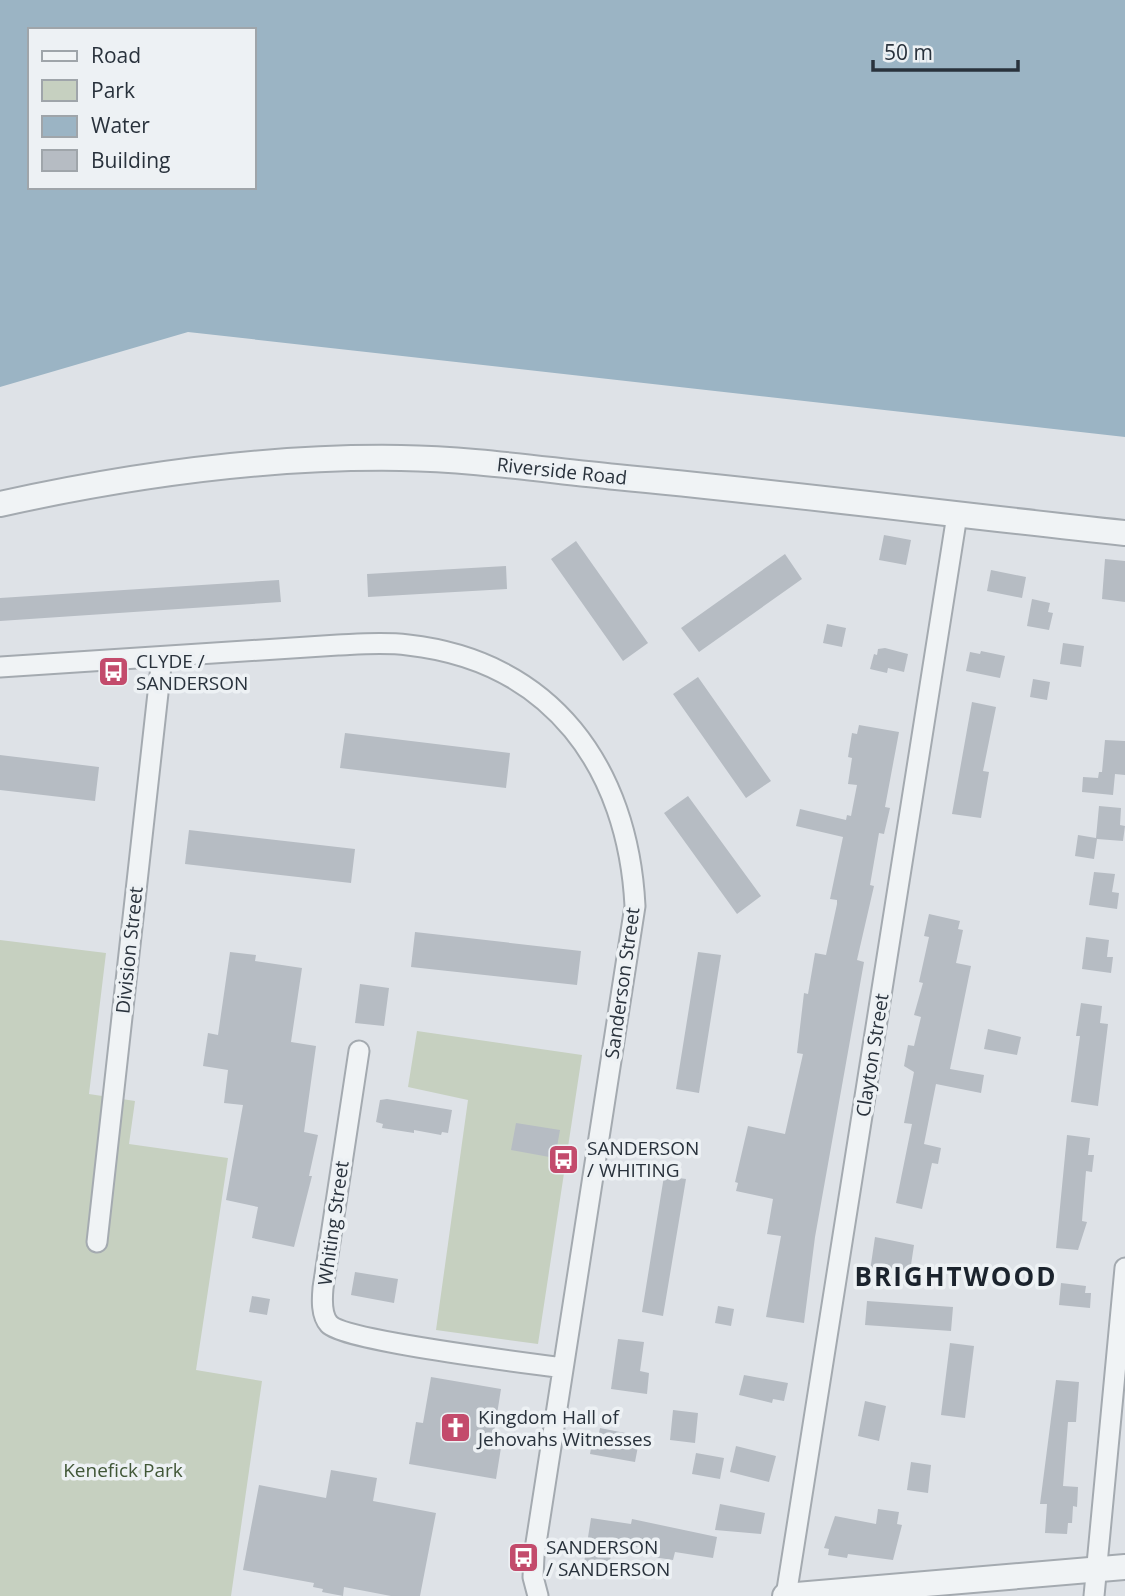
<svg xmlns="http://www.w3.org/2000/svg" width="1125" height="1596" font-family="'Open Sans',sans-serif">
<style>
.green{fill:#c6d0c0}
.water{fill:#9bb4c4;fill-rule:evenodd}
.building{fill:#b6bcc3}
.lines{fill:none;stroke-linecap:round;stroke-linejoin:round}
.minor-casing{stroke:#a4aab0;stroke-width:23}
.tertiary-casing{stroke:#a4aab0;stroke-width:28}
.minor{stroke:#f0f3f5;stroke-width:19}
.tertiary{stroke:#f0f3f5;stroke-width:24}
.labels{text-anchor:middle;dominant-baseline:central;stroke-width:7;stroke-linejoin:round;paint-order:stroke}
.street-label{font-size:19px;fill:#29323c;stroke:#edf1f4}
.poi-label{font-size:19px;fill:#29323c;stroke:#edf1f4;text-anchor:start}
.park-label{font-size:19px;fill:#415737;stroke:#edf1f4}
.district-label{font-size:26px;font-weight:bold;letter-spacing:2px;fill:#1b232d;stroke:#edf1f4}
</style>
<rect width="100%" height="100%" fill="#dee2e7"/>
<!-- green -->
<path class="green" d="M0,940l106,13 -17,141 46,7 -6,43 99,14 -32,212 66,11 -31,215h-231z
M417,1031l165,24 -44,289 -102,-14 32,-230 -60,-13z"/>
<!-- water -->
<path class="water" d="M0,0h1125v437l-937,-105 -188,55zM30,30h224v157h-224z"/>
<!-- building -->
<path class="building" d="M884,535l27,5 -5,25 -27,-5z
M576,541l72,102 -25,18 -72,-102z
M785,554l17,25 -103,73 -18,-24z
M1105,559l20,2v41l-23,-3z
M506,566l1,23 -139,8 -1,-23z
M991,570l35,7 -4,21 -35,-7z
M279,580l2,22 -281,19v-23z
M1032,599l18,4 -2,9 5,1 -4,17 -22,-4z
M827,624l19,4 -4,19 -19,-4z
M1063,643l21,3 -3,21 -21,-3z
M885,648l23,6 -4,18 -16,-4 -1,5 -17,-4 4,-15 3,1 1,-6z
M981,651l24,5 -5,22 -34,-7 4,-19 10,2z
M698,677l73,104 -25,17 -73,-104z
M1033,679l17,3 -3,18 -17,-3z
M972,702l24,5 -13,64 6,1 -8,46 -29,-4z
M859,725l40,7 -14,75 5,1 -6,26 -5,-1 -9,52 4,1 -17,74 7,2 -49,275 -11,86 -38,-6 15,-81 -14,-2 6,-35 -37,-8 2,-8 -3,-1 13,-56 37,8 18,-80 -6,-1 7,-60 4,1 7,-41 11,2 11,-51v-4l-7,-1 13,-62 -47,-11 4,-17 46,11 1,-5 4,1 6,-31 -9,-1 4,-26 -4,-1 4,-24 5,1z
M345,733l165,20 -4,35 -166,-20z
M1105,740l20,1v34l-10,-1 -2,21 -31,-3 1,-15 15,1 1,-6h3z
M0,755l99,12 -4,34 -95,-11z
M688,796l73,100 -24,18 -73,-101z
M1099,806l22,2 -1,17 5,1 -2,15 -26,-2 -3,20 -19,-3 3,-21 18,3z
M189,830l166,19 -4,34 -166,-19z
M1094,872l21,2 -3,18 7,1 -2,16 -28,-4z
M929,914l31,7 -2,8 5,1 -7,33 15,3 -21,103 34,6 -3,18 -45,-9 -12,60 17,4 -3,16 -6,-1 -10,46 -26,-6 16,-79 -8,-1 10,-51 -10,-6 4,-21 6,1 7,-29 -7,-2 9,-32 -4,-1 10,-45 -5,-1z
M415,932l166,19 -4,34 -166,-18z
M1086,937l23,3 -2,17h6l-2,16 -29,-4z
M230,952l26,3 -1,6 47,7 -11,74 25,4 -12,86 14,3 -9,41h3l-18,71 -42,-9 6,-31 -32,-7 17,-95 -19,-2 4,-33 -25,-4 5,-33 10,2z
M698,952l23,3 -22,138 -23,-4z
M360,984l29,4 -5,38 -29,-3z
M1081,1003l21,3 -2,17 8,1 -10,82 -27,-4 9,-66h-4z
M988,1029l33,8 -4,18 -33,-6z
M387,1099l65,11 -4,23 -6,-1 -1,3 -27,-5v3l-32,-5 1,-4 -7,-2 4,-22z
M516,1123l44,7 -5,28 -44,-8z
M1067,1135l23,3 -2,17h6l-2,17 -6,-1 -4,50 5,1 -9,28 -22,-2z
M664,1176l22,3 -23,137 -21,-4z
M875,1237l39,8 -5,33 -39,-7z
M355,1272l43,7 -4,24 -43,-8z
M1061,1283l25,3 -1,7h6l-1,15 -31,-3z
M252,1296l18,3 -3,16 -18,-3z
M867,1301l86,6 -2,24 -86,-6z
M718,1306l16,3 -3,17 -16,-3z
M618,1339l26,3 -4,29 9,2 -2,21 -36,-5z
M950,1343l24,3 -9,72 -24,-3z
M744,1375l44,8 -4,18 -11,-2 -1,4 -33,-8z
M431,1377l70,12 -7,44 9,2 -7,44 -87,-15 7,-42 7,1z
M1056,1380l23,2 -3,40h-8l-5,64 15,1 -1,20 -4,-1 -1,17h-4l-1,11 -22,-1 2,-29h-7z
M865,1401l21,5 -7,35 -21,-5z
M673,1410l25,3 -3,30 -25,-3z
M600,1428l40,8 -5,26 -45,-8 3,-17 5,1z
M736,1446l40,10 -7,26 -39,-10z
M696,1453l28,5 -4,21 -28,-5z
M911,1462l20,3 -3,28 -21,-3z
M331,1470l46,8 -4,23 63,12 -16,83h-29l-47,-9 -1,9 -21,-4 1,-3 -10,-2 1,-4 -71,-13 16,-85 67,13z
M720,1504l45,9 -4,21 -46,-4z
M878,1509l21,3 -2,12 5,1 -9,35 -45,-6 -1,4 -19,-3 1,-6 -5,-1 11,-32 41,8z
M591,1518l40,6 1,-5 85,18 -4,21 -38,-6 -2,8 -20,-3 1,-7 -41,-7 -4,24 -25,-4z"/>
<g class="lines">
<defs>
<path id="minor" d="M0,667l338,-22c23,-1 46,-3 70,0 144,16 220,123 227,261l-101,650 -1,21 5,19
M359,1051l-36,237c-1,11 -2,27 6,36 16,17 199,39 234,44
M97,1242l65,-585
M786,1596l171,-1081
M1094,1596l31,-328"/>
<path id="tertiary" d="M0,504c131,-29 266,-48 401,-46 72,1 143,12 215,19 170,16 339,38 509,56
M785,1596l340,-29"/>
</defs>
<!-- minor casing -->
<use href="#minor" class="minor-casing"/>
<!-- tertiary casing -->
<use href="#tertiary" class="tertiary-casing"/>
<!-- minor -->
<use href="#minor" class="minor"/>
<!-- tertiary -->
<use href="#tertiary" class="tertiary"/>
</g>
<!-- icons -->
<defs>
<symbol id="bus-square" viewBox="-11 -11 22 22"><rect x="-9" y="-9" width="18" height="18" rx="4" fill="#c34b6c" stroke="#edf1f4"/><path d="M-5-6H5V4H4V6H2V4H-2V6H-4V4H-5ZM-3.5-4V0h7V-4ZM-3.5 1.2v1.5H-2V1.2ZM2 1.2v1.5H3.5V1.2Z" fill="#fff"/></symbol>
<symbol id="church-square" viewBox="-11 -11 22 22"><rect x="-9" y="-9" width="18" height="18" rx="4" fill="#c34b6c" stroke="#edf1f4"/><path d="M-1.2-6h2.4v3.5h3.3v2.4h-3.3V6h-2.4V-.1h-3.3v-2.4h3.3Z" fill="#fff"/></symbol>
</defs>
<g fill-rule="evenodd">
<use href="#bus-square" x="96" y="654" width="35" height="35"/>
<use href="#bus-square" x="546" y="1142" width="35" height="35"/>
<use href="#church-square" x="438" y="1410" width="35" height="35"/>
<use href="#bus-square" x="506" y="1540" width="35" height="35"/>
</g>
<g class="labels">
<!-- street labels -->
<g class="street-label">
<text transform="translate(562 471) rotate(6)">Riverside Road</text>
<text transform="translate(129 950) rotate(-84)">Division Street</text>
<text transform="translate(622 983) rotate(-82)">Sanderson Street</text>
<text transform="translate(872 1055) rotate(-81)">Clayton Street</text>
<text transform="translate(333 1223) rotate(-82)">Whiting Street</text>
</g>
<!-- poi labels -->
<g class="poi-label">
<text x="136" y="661">CLYDE /<tspan x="136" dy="22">SANDERSON</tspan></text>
<text x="587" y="1148">SANDERSON<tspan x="587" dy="22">/ WHITING</tspan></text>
<text x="478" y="1417">Kingdom Hall of<tspan x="478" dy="22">Jehovahs Witnesses</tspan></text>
<text x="546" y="1547">SANDERSON<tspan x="546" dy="22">/ SANDERSON</tspan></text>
</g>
<!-- park labels -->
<g class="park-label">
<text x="123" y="1470">Kenefick Park</text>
</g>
<!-- district labels -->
<g class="district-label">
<text x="956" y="1276">BRIGHTWOOD</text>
</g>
</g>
<!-- legend -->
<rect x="28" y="28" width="228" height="161" fill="#edf1f4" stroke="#9fa5aa" stroke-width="2"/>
<rect x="42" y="51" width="35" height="10" fill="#f0f3f5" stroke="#9fa5aa" stroke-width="2"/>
<text x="91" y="63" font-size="21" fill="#29323c">Road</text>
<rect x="42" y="80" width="35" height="21" fill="#c6d0c0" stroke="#9fa5aa" stroke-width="2"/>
<text x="91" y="98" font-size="21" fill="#29323c">Park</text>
<rect x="42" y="116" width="35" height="21" fill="#9bb4c4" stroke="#9fa5aa" stroke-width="2"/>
<text x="91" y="133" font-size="21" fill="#29323c">Water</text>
<rect x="42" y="150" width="35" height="21" fill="#b6bcc3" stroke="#9fa5aa" stroke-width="2"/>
<text x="91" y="168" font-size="21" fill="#29323c">Building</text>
<!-- scale -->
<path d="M873 60v10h145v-10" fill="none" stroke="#29323c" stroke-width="3.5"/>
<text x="884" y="60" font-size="21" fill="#29323c" stroke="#edf1f4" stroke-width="5" paint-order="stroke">50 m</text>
</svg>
